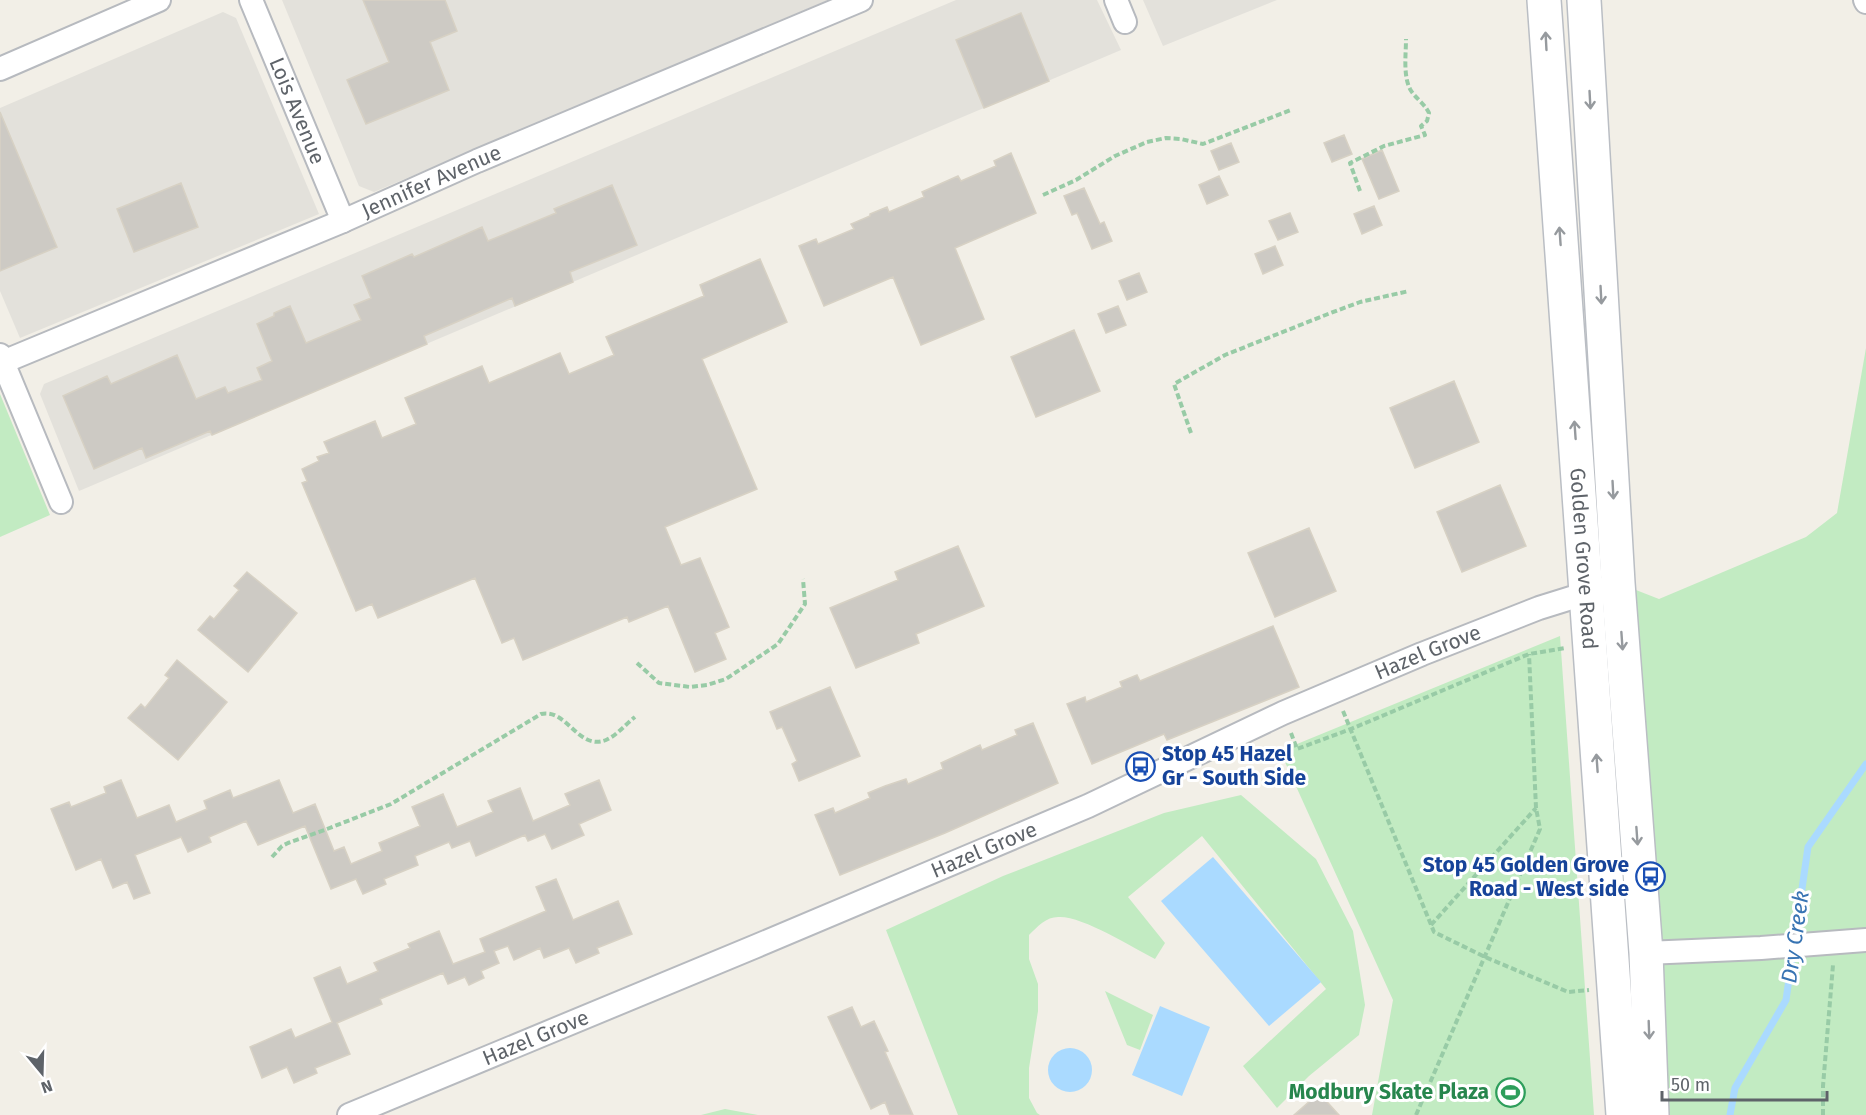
<svg xmlns="http://www.w3.org/2000/svg" width="1866" height="1115" font-family="'Fira Sans',sans-serif">
<style>
.industrial{fill:#e3e1db}
.green{fill:#c2ebc2}
.water{fill:#aadaff}
.lines{fill:none;stroke-linecap:round;stroke-linejoin:round}
.stream{stroke:#aadaff;stroke-width:7}
.building{fill:#cdcac4;stroke:#d7d1c4;stroke-width:1.5}
.street-casing{stroke:#b7babf;stroke-width:26}
.secondary-casing{stroke:#babec4;stroke-width:36}
.path{stroke:#98cba6;stroke-width:4;stroke-dasharray:6 3;stroke-linecap:butt}
.street{stroke:#fff;stroke-width:22}
.secondary{stroke:#fff;stroke-width:33}
.oneway{stroke:#969a9e}
.labels{text-anchor:middle;dominant-baseline:central;stroke-width:6;stroke-linejoin:round;paint-order:stroke}
.street-label{font-size:21px;fill:#5e6369;stroke:#fff}
.transit-label{font-size:21px;font-weight:bold;fill:#164399;stroke:#fff;text-anchor:start}
.leisure-label{font-size:21px;font-weight:bold;fill:#27864d;stroke:#fff;text-anchor:end}
.water-label{font-size:22px;font-style:italic;fill:#3874b3;stroke:#fff}
</style>
<rect width="100%" height="100%" fill="#f2efe7"/>
<!-- industrial -->
<path class="industrial" d="M282,0h546l-454,192 -15,-6z
M956,0h141l24,50 -1042,441 -39,-97 4,-10z
M1143,0h134l-114,46z
M223,12l13,6 83,196 -299,124 -20,-47v-183z"/>
<!-- green -->
<path class="green" d="M1866,348v767h-214l-34,-532 41,16 147,-62 31,-24z
M0,394l50,121 -50,22z
M1560,636l34,479h-222l21,-115 -113,-249z
M1241,795l75,64 37,72 12,74 -6,30 -50,41 -32,32 -34,-42 83,-77 -124,-153 -74,61 37,46 -10,16c-23,-12 -71,-42 -95,-42 -13,-1 -22,9 -31,18v24l9,25v27l-9,57v30l8,15 3,2h-82l-72,-185 117,-54 161,-63z
M1105,991l48,24 -13,35 -13,-5z
M725,1109l33,6h-57z"/>
<!-- water -->
<path class="water" d="M1213,857l108,125 -52,44 -108,-125z
M1160,1006l50,21 -28,69 -50,-21z
M1048 1070a22 22 0 1 1 44 0a22 22 0 1 1-44 0Z"/>
<g class="lines">
<!-- stream -->
<path class="stream" d="M1730,1115l5,-27 51,-88 22,-153 58,-83"/>
</g>
<!-- building -->
<path class="building" d="M363,0h82l12,31 -27,11 19,48 -83,34 -19,-44 42,-18z
M1021,13l28,68 -65,27 -28,-68z
M0,112l57,135 -57,24z
M1344,135l8,19 -20,8 -8,-19z
M1231,143l8,19 -20,8 -8,-19z
M1382,150l17,41 -20,8 -17,-40z
M1011,153l25,60 -81,35 29,71 -63,26 -28,-68 -69,29 -25,-60 17,-7 2,5 36,-15 -3,-5 19,-8v-2l17,-7 2,5 35,-15 -2,-5 36,-16 3,5 35,-15 -2,-5z
M1219,176l9,19 -21,9 -8,-19z
M181,183l17,44 -64,25 -17,-43z
M612,185l25,60 -67,27 3,10 -58,24 -3,-8 -88,38 3,8 -215,91 -2,-4 -64,27 -4,-10 -48,21 -31,-73 44,-20 4,8 66,-29 19,44 29,-12 3,6 34,-13 -5,-12 15,-7 -15,-37 17,-8v-3l16,-7 16,37 55,-23 -7,-15 17,-7 -9,-22 50,-22 2,3 68,-30 6,14 68,-28 -2,-4z
M1084,188l16,36 4,-2 8,19 -20,8 -15,-36 -5,2 -8,-19z
M1374,206l8,19 -20,9 -8,-20z
M1290,213l8,19 -20,8 -9,-19z
M1275,246l8,19 -20,9 -8,-20z
M760,259l27,63 -85,37 55,130 -92,38 16,38 19,-7 29,69 -14,6 11,26 -31,13 -27,-66 -39,16 -2,-5 -104,43 -9,-22 -12,5 -27,-65 -97,40 -6,-14 -16,7 -54,-128 5,-2 -5,-12 17,-8 -2,-4 12,-4 -5,-11 51,-21 7,17 34,-14 -11,-26 77,-32 7,17 71,-30 9,21 45,-19 -8,-18 98,-41 -4,-11z
M1139,273l8,19 -20,8 -8,-19z
M1118,306l8,19 -20,8 -8,-19z
M1074,330l26,61 -64,26 -25,-60z
M1454,381l25,61 -64,26 -25,-60z
M1500,485l26,61 -64,26 -25,-60z
M1309,528l27,63 -61,26 -27,-64z
M958,546l26,60 -68,28 3,9 -63,25 -26,-60 68,-28 -3,-8z
M247,572l50,41 -49,59 -50,-42 12,-14 4,3 25,-29 -5,-4z
M1273,626l26,61 -132,53 -3,-6 -72,30 -25,-60 18,-7 1,5 36,-15 -2,-5 17,-7 3,6z
M177,660l50,42 -49,58 -50,-42 13,-14 4,4 24,-30 -4,-3z
M830,687l30,69 -61,25 -7,-17 5,-3 -15,-34 -5,2 -7,-17z
M1033,723l25,60 -113,50 -105,42 -25,-60 18,-7 2,5 35,-15 -2,-5 17,-7 21,-7 2,5 35,-15 -2,-6 39,-18 2,5 35,-15 -2,-5z
M121,780l16,38 32,-13 7,17 31,-13 -3,-8 26,-11 3,8 46,-18 14,33 22,-9 19,47 10,-4 7,17 31,-13 -3,-8 41,-17 -8,-19 31,-13 14,33 36,-15 -5,-11 32,-13 13,33 37,-16 -5,-11 34,-14 12,30 -32,14 5,11 -32,14 -7,-15 -17,7 -3,-6 -49,21 -6,-15 -18,7 -3,-6 -34,14 3,9 -34,14 2,5 -23,10 -7,-15 -25,10 -26,-63 -47,19 -12,-24 -37,16 2,5 -23,10 -7,-15 -46,18 15,38 -16,6 -7,-17 -14,6 -12,-29 -25,11 -25,-61 18,-7 2,5 35,-14 -2,-6z
M556,879l17,41 45,-19 14,33 -35,14 2,5 -23,10 -7,-15 -25,10 -4,-10 -26,12 -6,-14 -14,5 5,12 -18,8 3,7 -15,7 -4,-8 -17,7 -5,-11 -63,26 2,5 -45,19 13,31 -35,14 2,5 -23,10 -7,-16 -25,11 -12,-31 41,-18 4,9 37,-16 -18,-44 26,-11 7,17 31,-13 -4,-8 36,-15 -2,-4 31,-13 14,33 32,-12 -5,-13 66,-28 -10,-24z
M852,1007l9,20 13,-6 14,30 -3,1 28,63h-23l-5,-13 -14,7 -43,-92z
M1319,1093l20,22h-45z"/>
<g class="lines">
<defs>
<g id="street">
<path id="s1" d="M251,0l92,221"/>
<path d="M1116,0l9,22"/>
<path d="M1865,0l1,2"/>
<path d="M0,69l159,-69"/>
<path d="M0,355l61,147"/>
<path id="s2" d="M3,362l340,-141 134,-60 384,-161"/>
<path d="M1646,953l115,-5 105,-8"/>
<path id="s3" d="M349,1115l405,-168 334,-141 195,-93 139,-59 117,-46 61,-19"/>
</g>
<g id="secondary">
<path id="s4" d="M1544,0l79,1115"/>
<path d="M1584,0l34,583 28,370 6,162"/>
</g>
</defs>
<!-- street casing -->
<use href="#street" class="street-casing"/>
<!-- secondary casing -->
<use href="#secondary" class="secondary-casing"/>
<!-- path -->
<path class="path" d="M1360,191l-10,-28 34,-17 41,-11 -4,-9 6,-5 2,-8c-5,-10 -14,-15 -19,-24 -7,-14 -4,-35 -4,-50
M1043,195l33,-15 39,-24 32,-14 19,-4 15,1 22,5 88,-34
M1191,433l-17,-49 51,-29 103,-41 32,-12 49,-11
M637,663l22,20 31,4 17,-2 19,-6 52,-35 27,-40 -2,-25
M1343,711l91,221 51,25 83,35 21,-2
M1291,733l6,16 54,-20 178,-75 36,-6
M272,857l10,-11 6,-3 39,-14 64,-25 150,-90c26,-6 37,37 65,26 10,-4 20,-16 29,-23
M1431,925l105,-117
M1416,1115l124,-286 -4,-21 -7,-154
M1823,1115v-29l10,-121"/>
<!-- street -->
<use href="#street" class="street"/>
<!-- secondary -->
<use href="#secondary" class="secondary"/>
</g>
<!-- one-way arrows -->
<defs><path id="oneway-shaft" d="M-6 0H5M1.5-3L5.5 0L1.5 3" fill="none" stroke-width="1.6" stroke-linecap="round" stroke-linejoin="round" transform="scale(1.5)"/></defs>
<g class="oneway">
<use href="#oneway-shaft" transform="translate(1546 41) rotate(-93)"/>
<use href="#oneway-shaft" transform="translate(1590 100) rotate(87)"/>
<use href="#oneway-shaft" transform="translate(1560 236) rotate(-94)"/>
<use href="#oneway-shaft" transform="translate(1601 295) rotate(87)"/>
<use href="#oneway-shaft" transform="translate(1575 430) rotate(-94)"/>
<use href="#oneway-shaft" transform="translate(1613 490) rotate(87)"/>
<use href="#oneway-shaft" transform="translate(1622 641) rotate(86)"/>
<use href="#oneway-shaft" transform="translate(1597 763) rotate(-94)"/>
<use href="#oneway-shaft" transform="translate(1637 836) rotate(86)"/>
<use href="#oneway-shaft" transform="translate(1649 1030) rotate(88)"/>
</g>
<!-- icons -->
<defs>
<symbol id="bus-ring" viewBox="-11 -11 22 22"><circle r="9.5" fill="#fff" stroke="#1a4fb4" stroke-width="1.5"/><path d="M-5-6H5V4H4V6H2V4H-2V6H-4V4H-5ZM-3.5-4V0h7V-4ZM-3.5 1.2v1.5H-2V1.2ZM2 1.2v1.5H3.5V1.2Z" fill="#1a4fb4"/></symbol>
<symbol id="stadium-ring" viewBox="-11 -11 22 22"><circle r="9.5" fill="#fff" stroke="#2e9e5b" stroke-width="1.5"/><path d="M0-5a6.5 5 0 1 0 0 10a6.5 5 0 1 0 0-10ZM-3.5-1.8h7v3.6h-7Z" fill="#2e9e5b"/></symbol>
</defs>
<g fill-rule="evenodd">
<use href="#bus-ring" x="1124" y="750" width="33" height="33"/>
<use href="#bus-ring" x="1634" y="860" width="33" height="33"/>
<use href="#stadium-ring" x="1494" y="1076" width="33" height="33"/>
</g>
<g class="labels">
<!-- street labels -->
<g class="street-label">
<text stroke="none"><textPath href="#s1" startOffset="120">Lois Avenue</textPath></text>
<text stroke="none"><textPath href="#s2" startOffset="465">Jennifer Avenue</textPath></text>
<text stroke="none"><textPath href="#s4" startOffset="560">Golden Grove Road</textPath></text>
<text stroke="none"><textPath href="#s3" startOffset="1174">Hazel Grove</textPath></text>
<text stroke="none"><textPath href="#s3" startOffset="688">Hazel Grove</textPath></text>
<text stroke="none"><textPath href="#s3" startOffset="202">Hazel Grove</textPath></text>
</g>
<!-- transit labels -->
<g class="transit-label">
<text x="1162" y="754">Stop 45 Hazel<tspan x="1162" dy="24">Gr - South Side</tspan></text>
<text x="1629" y="865" text-anchor="end">Stop 45 Golden Grove<tspan x="1629" dy="24">Road - West side</tspan></text>
</g>
<!-- leisure labels -->
<g class="leisure-label">
<text x="1489" y="1092">Modbury Skate Plaza</text>
</g>
<!-- water labels -->
<g class="water-label">
<text transform="translate(1795 937) rotate(-82)">Dry Creek</text>
</g>
</g>
<!-- north arrow -->
<g transform="translate(42 1073) rotate(161)" stroke="#ffffff" stroke-width="4.5" paint-order="stroke">
<path d="M0-4.5L10 22L0 15L-10 22Z" fill="#5e6369"/>
<text y="-9" font-size="16" font-weight="bold" text-anchor="middle" fill="#5e6369">N</text>
</g>
<!-- scale -->
<path d="M1662 1091v9h165v-9" fill="none" stroke="#5e6369" stroke-width="3"/>
<text x="1671" y="1091" font-size="18" fill="#5e6369" stroke="#ffffff" stroke-width="4.5" paint-order="stroke">50 m</text>
</svg>
